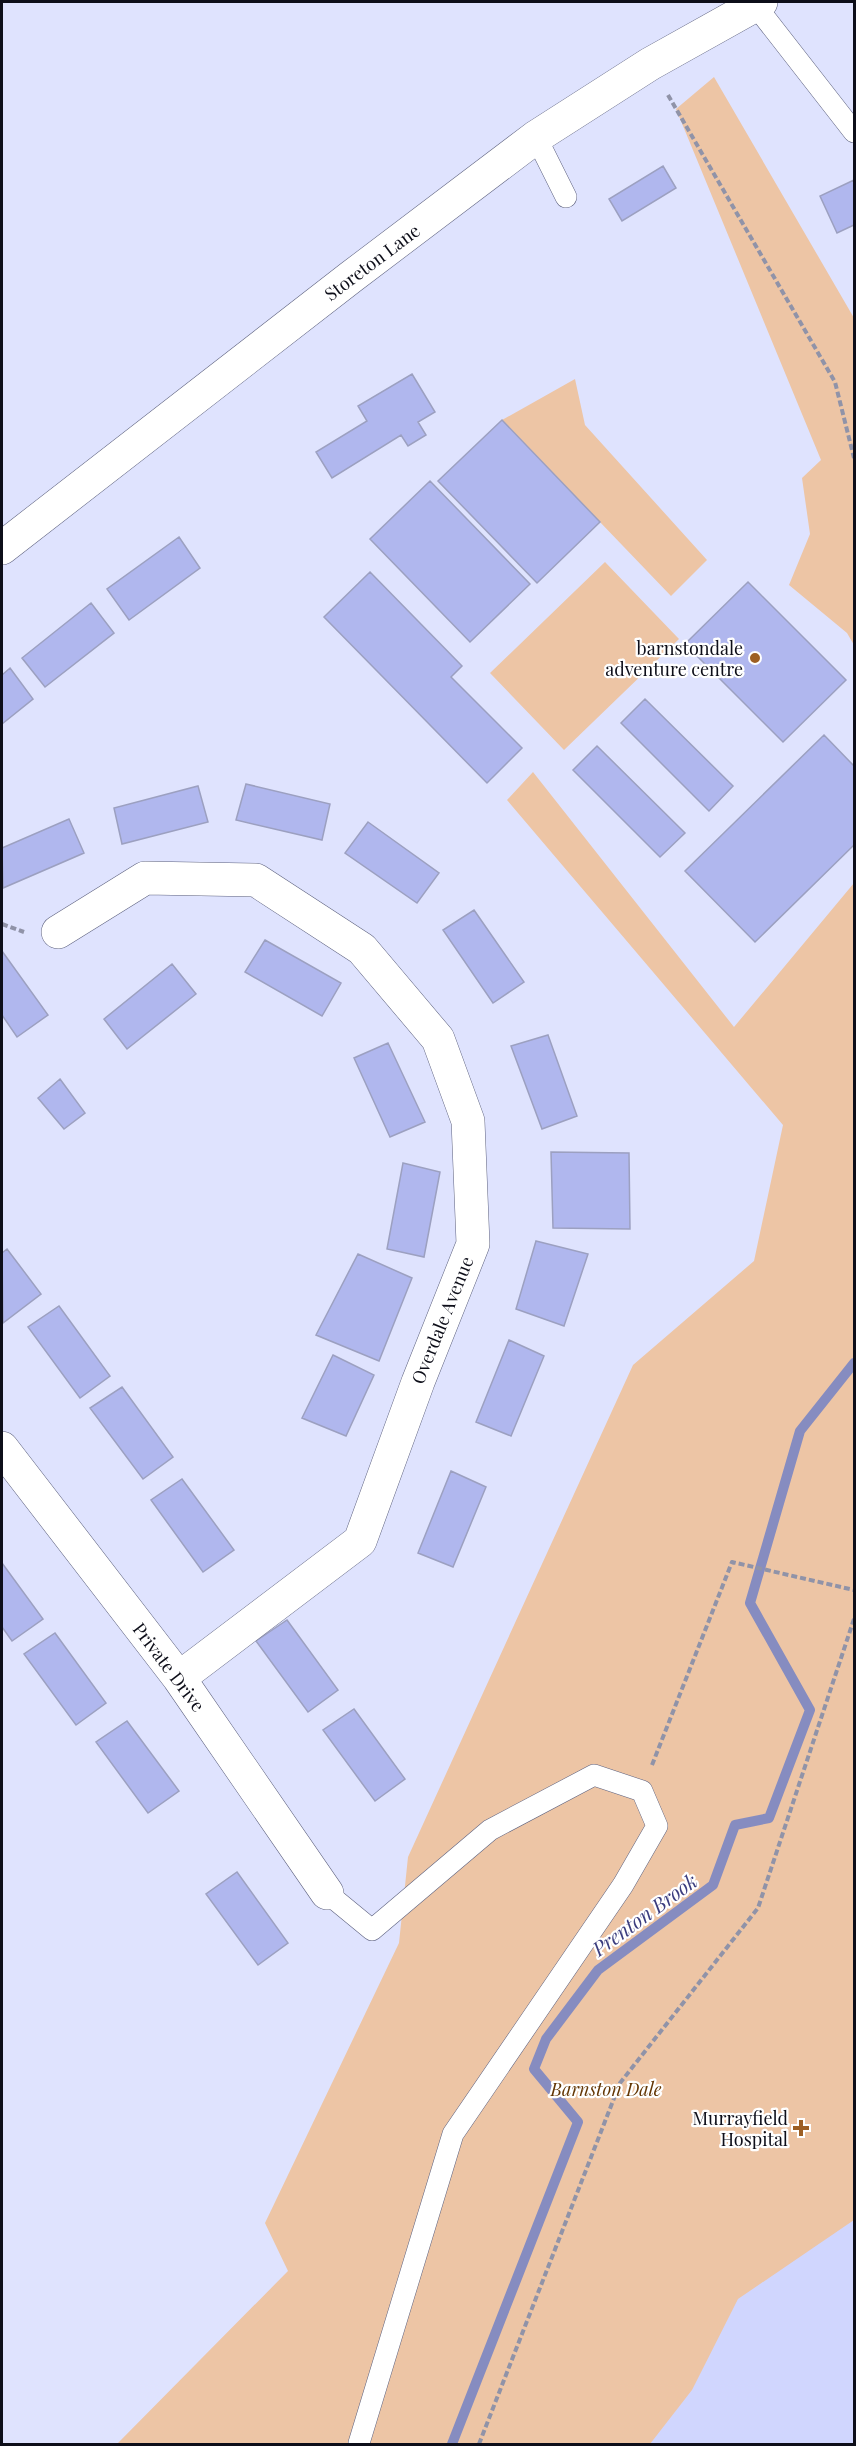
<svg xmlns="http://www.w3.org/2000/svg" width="856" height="2446" font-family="'Playfair Display',serif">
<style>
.built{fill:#d0d6fe}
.green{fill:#edc5a5}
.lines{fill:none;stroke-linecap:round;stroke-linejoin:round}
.stream{stroke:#868cc0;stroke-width:10}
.building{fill:#b0b7ee;stroke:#9ca0c0;stroke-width:1.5}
.service-casing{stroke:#5e627f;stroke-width:22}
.minor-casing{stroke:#5e627f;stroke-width:34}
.tertiary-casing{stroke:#5e627f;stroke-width:34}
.path{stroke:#9093a8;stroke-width:4;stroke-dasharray:6 3;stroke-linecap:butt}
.service{stroke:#fff;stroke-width:21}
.minor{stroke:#fff;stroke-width:33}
.tertiary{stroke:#fff;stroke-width:33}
.poi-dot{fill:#9d5f24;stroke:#fff;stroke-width:2}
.labels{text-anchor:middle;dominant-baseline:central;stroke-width:4.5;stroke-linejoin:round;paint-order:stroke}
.street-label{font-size:18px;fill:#0d0e19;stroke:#fff}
.poi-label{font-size:18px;fill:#0d0e19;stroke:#fff;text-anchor:end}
.park-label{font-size:18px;font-style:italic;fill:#633604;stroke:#fff}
.water-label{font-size:20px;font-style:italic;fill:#3b3d7e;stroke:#fff}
</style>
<rect width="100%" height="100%" fill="#dfe3fe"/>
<!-- built -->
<path class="built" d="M854,2016v428h-345z"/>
<!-- green -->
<path class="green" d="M714,77l140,241v327l-7,-12 -58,-48 21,-51 -8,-56 19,-18 -145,-351z
M575,379l10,46 122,135 -36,36 -169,-176z
M605,562l74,77 -115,111 -74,-77z
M533,772l201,255 120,-144v1337l-116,79 -46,91 -42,54h-533l171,-173 -23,-48 134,-280 9,-86 225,-492 121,-104 29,-136 -276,-325z"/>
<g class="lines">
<!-- stream -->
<path class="stream" d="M452,2444l126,-322 -44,-53 12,-30 52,-69 115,-85 22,-60 34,-7 41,-108 -60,-107 50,-172 54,-68"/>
</g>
<!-- building -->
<path class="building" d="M663,166l13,22 -54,33 -13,-22z
M854,180v45l-17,8 -17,-37z
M412,374l23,38 -17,10 8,13 -18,11 -7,-11 -69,43 -16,-26 51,-31 -9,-15z
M502,420l98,102 -63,61 -99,-102z
M430,481l100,103 -60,58 -100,-103z
M179,537l21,31 -71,52 -22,-31z
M370,572l92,94 -11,11 71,71 -35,35 -163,-166z
M748,582l98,98 -63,62 -98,-98z
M91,603l23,30 -69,54 -23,-29z
M10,668l23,31 -31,25v-49z
M645,699l88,87 -24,25 -88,-88z
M824,735l30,31v79l-99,97 -70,-71z
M597,746l88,87 -25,24 -87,-87z
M246,784l84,20 -8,36 -86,-20z
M198,786l10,36 -86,22 -8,-36z
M69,819l15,34 -81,35 -1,-40z
M368,822l71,51 -22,30 -72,-50z
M474,910l50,72 -31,21 -50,-73z
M265,940l76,43 -19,33 -77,-44z
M2,951l46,64 -31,22 -15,-22z
M172,964l24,30 -69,55 -23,-30z
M548,1035l29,81 -35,13 -31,-83z
M388,1043l37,79 -35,15 -36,-79z
M60,1079l25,34 -21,16 -26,-31z
M551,1152l78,1 1,76 -77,-1z
M403,1163l37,9 -16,85 -37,-8z
M536,1241l52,13 -24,72 -48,-17z
M7,1249l34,45 -38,29 -1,-70z
M358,1254l54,24 -33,83 -63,-26z
M59,1306l51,70 -30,22 -52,-71z
M509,1340l35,16 -33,80 -35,-14z
M333,1355l41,20 -28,61 -44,-18z
M122,1387l51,70 -30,22 -53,-71z
M451,1471l35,16 -33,80 -35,-14z
M182,1479l52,71 -31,22 -52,-72z
M2,1563l41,56 -31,22 -10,-14z
M287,1620l51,70 -30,22 -52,-71z
M55,1633l51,70 -30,22 -52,-71z
M354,1709l51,70 -30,22 -52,-71z
M127,1721l52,70 -31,22 -52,-71z
M237,1872l51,71 -30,22 -52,-71z"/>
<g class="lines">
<defs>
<path id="service" d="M755,5l99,127
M536,137l30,60
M327,1893l45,37 118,-100 104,-55 48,16 15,35 -34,59 -170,249 -94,309"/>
<path id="minor" d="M58,932l87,-54 111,2 106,69 76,90 30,82 5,123 -55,138 -58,159 -181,137
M2,1448l177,230 148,215"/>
<path id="tertiary" d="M2,548l349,-271 185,-140 114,-73 111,-62"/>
</defs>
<!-- service casing -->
<use href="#service" class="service-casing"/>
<!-- minor casing -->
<use href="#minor" class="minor-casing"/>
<!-- tertiary casing -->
<use href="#tertiary" class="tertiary-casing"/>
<!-- path -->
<path class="path" d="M668,95l167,287 19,76
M2,924l22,8
M652,1765l80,-203 122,28
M479,2444l141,-361 138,-175 96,-289"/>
<!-- service -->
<use href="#service" class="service"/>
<!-- minor -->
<use href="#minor" class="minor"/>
<!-- tertiary -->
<use href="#tertiary" class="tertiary"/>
</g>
<!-- markers -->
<g class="poi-dot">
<circle cx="755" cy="658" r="6"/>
<path d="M798 2119h6v6h6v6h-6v6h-6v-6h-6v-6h6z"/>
</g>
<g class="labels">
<!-- street labels -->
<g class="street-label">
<text transform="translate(372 262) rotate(-37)">Storeton Lane</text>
<text transform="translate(442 1320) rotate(-68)">Overdale Avenue</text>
<text transform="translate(169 1667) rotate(53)">Private Drive</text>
</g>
<!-- poi labels -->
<g class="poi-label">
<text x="743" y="648">barnstondale<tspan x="743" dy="21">adventure centre</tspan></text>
<text x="788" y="2118">Murrayfield<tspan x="788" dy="21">Hospital</tspan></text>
</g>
<!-- park labels -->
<g class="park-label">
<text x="606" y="2089">Barnston Dale</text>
</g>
<!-- water labels -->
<g class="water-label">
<text transform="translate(644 1914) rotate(-36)">Prenton Brook</text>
</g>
</g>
<!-- border -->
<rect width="856" height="2446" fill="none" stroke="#0d0e19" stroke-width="6"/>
</svg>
